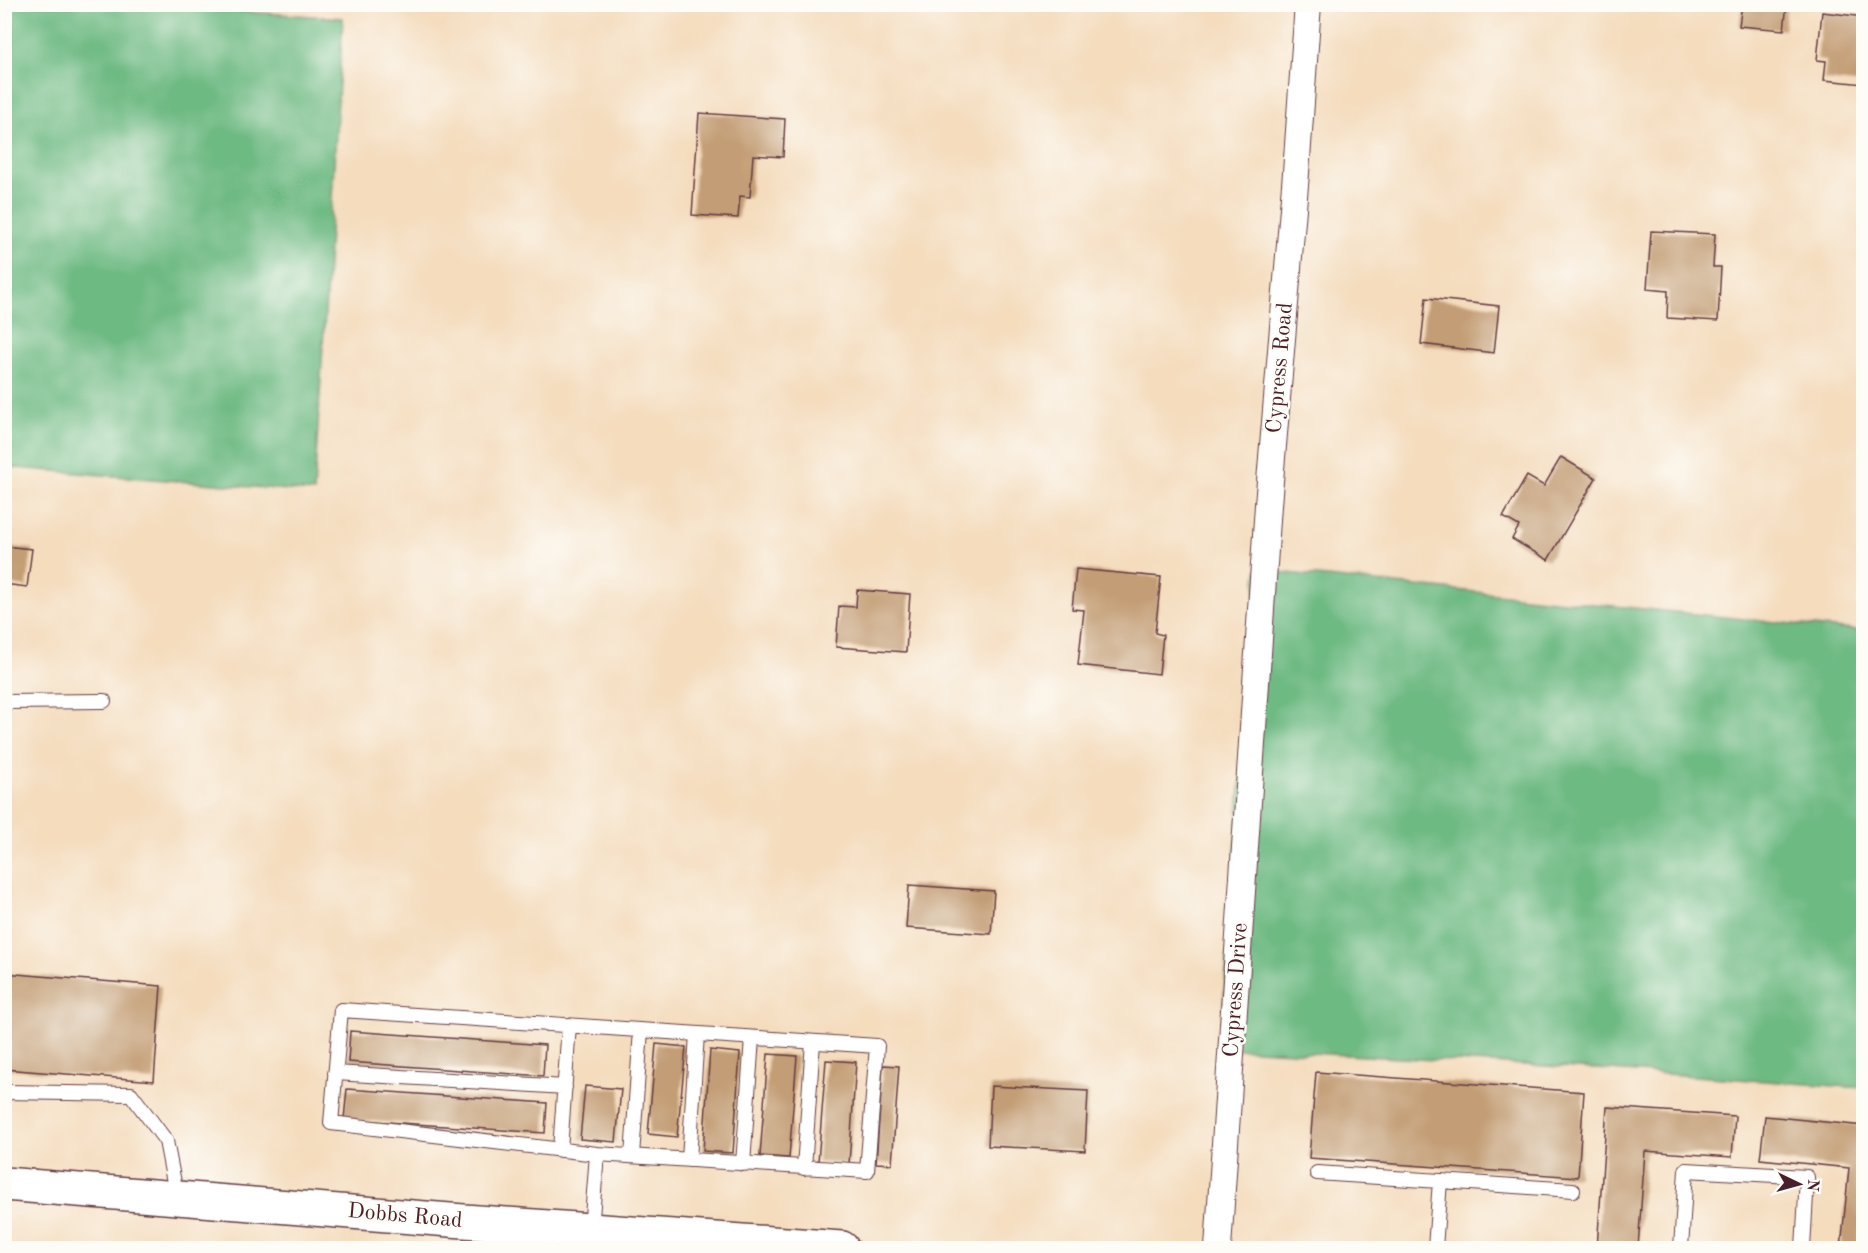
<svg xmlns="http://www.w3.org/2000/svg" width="1868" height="1253" font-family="'Old Standard TT',serif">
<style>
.forest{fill:#6eba83;stroke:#5c6c57;stroke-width:1.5}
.building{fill:#c39d74}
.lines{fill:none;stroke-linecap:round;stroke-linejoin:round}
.service-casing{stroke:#643b41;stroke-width:16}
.minor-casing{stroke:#643b41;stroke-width:28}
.tertiary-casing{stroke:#643b41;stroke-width:36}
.service{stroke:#fff;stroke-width:14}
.minor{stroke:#fff;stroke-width:26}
.tertiary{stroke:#fff;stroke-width:33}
.labels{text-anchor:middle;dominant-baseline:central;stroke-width:5;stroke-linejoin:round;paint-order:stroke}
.street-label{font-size:22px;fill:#4a1f2b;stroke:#fdfcf7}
</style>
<rect width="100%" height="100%" fill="#fdfcf7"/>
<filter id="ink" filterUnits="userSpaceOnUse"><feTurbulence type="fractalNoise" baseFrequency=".0167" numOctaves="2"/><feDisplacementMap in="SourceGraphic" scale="12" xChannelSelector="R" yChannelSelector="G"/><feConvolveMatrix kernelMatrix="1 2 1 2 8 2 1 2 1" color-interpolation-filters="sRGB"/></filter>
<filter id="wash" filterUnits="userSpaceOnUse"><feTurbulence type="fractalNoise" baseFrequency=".008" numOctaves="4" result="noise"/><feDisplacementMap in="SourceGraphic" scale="24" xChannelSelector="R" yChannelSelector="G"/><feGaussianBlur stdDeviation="1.35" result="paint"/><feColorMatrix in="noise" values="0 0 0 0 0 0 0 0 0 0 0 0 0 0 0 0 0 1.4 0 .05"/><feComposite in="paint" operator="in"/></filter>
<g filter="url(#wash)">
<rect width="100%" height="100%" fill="#f4dcbd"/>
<!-- forest -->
<path class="forest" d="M4,5h133l206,13 -29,474 -309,-25z
M1257,570l606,61v457l-267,-19 -376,-21z"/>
<g id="blocks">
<!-- building -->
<path class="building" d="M1742,4h45l-3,26 -45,-4z
M1822,12l42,5v67l-40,-4 2,-19 -9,-1z
M699,113l86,6 -2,38 -30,-2 -3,42 -10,-1 -2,22 -46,-3z
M1651,231l64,3 -2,33h8l-3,54 -51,-3 1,-27 -21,-2z
M1426,298l73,8 -5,47 -73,-9z
M1561,457l35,21 -48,82 -36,-21 7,-13 -16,-9 24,-41 17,10z
M4,546l28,3 -5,38 -23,-3z
M1076,569l85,8 -6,56 8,2 -4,39 -81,-9 6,-55 -12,-1z
M857,590l53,4 -4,58 -70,-5 3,-41 17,1z
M909,885l85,6 -3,43 -85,-6z
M4,973l157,13 -7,95 -150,-12z
M350,1031l195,14 -2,31 -195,-14z
M656,1044l30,3 -9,90 -29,-3z
M710,1050l30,3 -7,100 -30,-2z
M768,1054l29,2 -8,102 -29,-2z
M826,1060l30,2 -7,102 -31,-2z
M883,1065l16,1 -7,98 -16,-1z
M1316,1072l268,20 -6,85 -269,-19z
M585,1086l36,3 -5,53 -36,-3z
M991,1086l97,5 -3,60 -97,-5z
M347,1089l200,14 -2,30 -201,-14z
M1607,1107l128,9 -3,41 -87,-6 -7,97h-41z
M1765,1116l99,10v122h-23l8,-80 -89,-9z"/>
</g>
</g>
<g filter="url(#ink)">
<use href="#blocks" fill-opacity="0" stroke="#643b41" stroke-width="1.5"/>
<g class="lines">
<defs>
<path id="service" d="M4,702l100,-1
M335,1073l230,14
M4,1092l127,2 35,47 11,57
M560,1150l9,-125
M632,1156l9,-126
M689,1160l8,-126
M743,1164l9,-126
M804,1168l9,-126
M1317,1173l123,8
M591,1230l6,-76 270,17 10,-125 -536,-36 -10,113 266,31
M1435,1248l5,-67 133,9
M1681,1248l5,-78 121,7 -4,71"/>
<path id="minor" d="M1218,1248l50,-743 28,-332 12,-169"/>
<path id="tertiary" d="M4,1184l446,36 392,28"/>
</defs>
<!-- service casing -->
<use href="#service" class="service-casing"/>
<!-- minor casing -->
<use href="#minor" class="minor-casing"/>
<!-- tertiary casing -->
<use href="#tertiary" class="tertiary-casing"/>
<!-- service -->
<use href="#service" class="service"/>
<!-- minor -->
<use href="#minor" class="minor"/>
<!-- tertiary -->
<use href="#tertiary" class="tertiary"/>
</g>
</g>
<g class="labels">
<!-- street labels -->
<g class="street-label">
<text transform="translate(1280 368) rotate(-85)">Cypress Road</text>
<text transform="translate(1236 990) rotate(-86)">Cypress Drive</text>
<text transform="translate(405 1216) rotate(5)">Dobbs Road</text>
</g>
</g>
<!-- margin -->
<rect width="1868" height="1253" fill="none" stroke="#fdfcf7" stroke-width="24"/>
<!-- north arrow -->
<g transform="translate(1799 1184) rotate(95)" stroke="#fdfcf7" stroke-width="4.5" paint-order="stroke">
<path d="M0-4.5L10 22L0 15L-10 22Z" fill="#4a1f2b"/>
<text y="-9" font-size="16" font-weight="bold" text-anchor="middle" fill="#4a1f2b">N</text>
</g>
</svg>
